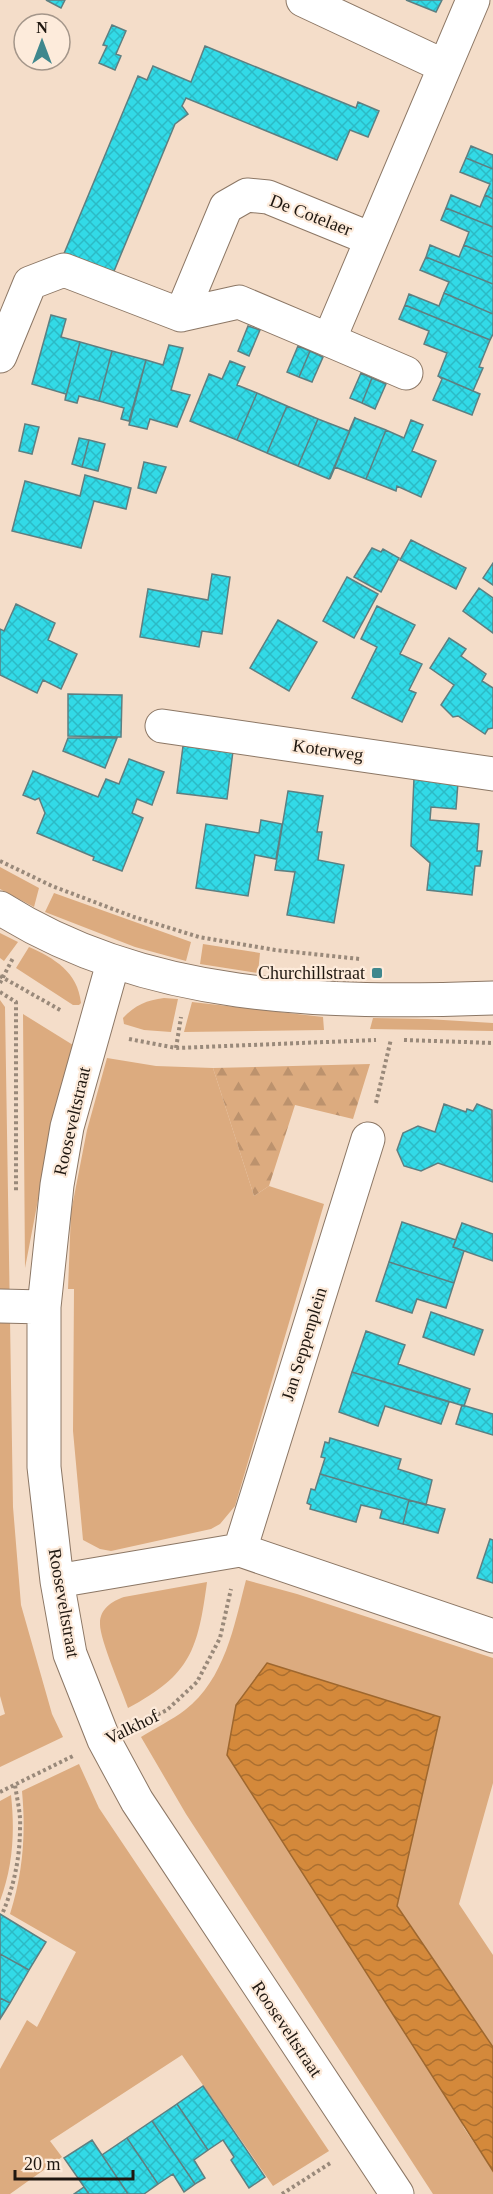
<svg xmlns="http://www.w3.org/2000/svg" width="493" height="2194" font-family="Georgia,serif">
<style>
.green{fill:#dcab7f}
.forest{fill:url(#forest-firs)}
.water{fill:url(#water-waves);stroke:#9e672e;stroke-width:1.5}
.building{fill:url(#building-cross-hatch);stroke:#5e7f81;stroke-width:1.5}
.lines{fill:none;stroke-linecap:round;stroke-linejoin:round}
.minor-casing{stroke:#8c7765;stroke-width:35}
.path{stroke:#99897a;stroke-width:4;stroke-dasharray:3 3;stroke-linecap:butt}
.minor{stroke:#fff;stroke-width:33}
.poi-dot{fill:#3f878d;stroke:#fdebdb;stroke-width:2}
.labels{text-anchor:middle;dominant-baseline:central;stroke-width:4.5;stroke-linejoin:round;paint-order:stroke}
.street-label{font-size:18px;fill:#1f1710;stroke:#fdebdb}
.poi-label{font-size:18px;fill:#1f1710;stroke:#fdebdb;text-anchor:end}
</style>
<defs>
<pattern id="forest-firs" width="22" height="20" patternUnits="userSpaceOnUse" patternTransform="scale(1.5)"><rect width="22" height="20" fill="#dcab7f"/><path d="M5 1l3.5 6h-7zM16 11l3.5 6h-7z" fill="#bc926d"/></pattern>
<pattern id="water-waves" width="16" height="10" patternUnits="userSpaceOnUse" patternTransform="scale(1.5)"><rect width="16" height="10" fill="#d4893b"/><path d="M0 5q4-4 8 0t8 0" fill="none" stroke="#ab6f30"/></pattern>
<pattern id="building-cross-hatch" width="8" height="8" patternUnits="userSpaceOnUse" patternTransform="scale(1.5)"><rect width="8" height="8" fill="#32dae7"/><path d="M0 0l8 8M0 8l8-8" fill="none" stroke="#2cbac5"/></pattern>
</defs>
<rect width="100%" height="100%" fill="#f4ddc9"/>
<!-- green -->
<path class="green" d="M0,867l39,21 -5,19 -34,-18z
M54,893l137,49 -5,19 -51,-14 -90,-35z
M0,933l18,9 -14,19 -4,-3z
M203,944l57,9 -2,20 -58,-9z
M29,947c25,11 49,25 52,56l-2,2h-6l-57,-37z
M164,998l14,1 -7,33 -27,-2 -20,-6 -1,-6c12,-13 24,-18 41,-20z
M0,1000l5,7 8,500 8,98 31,109 11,23 -63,30v-51l5,-2 -5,-18z
M192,1002l131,15 1,13 -140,2z
M23,1014l50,31 -26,108 -22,115z
M373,1018l54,1 66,4v8l-123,-2z
M107,1058l49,8 57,2 41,128 15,-10 55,18 -89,302 -15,18 -9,5 -100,22 -11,-2 -17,-9 -10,-109 1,-142h-6l3,-77 16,-82z
M246,1580l51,14 196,64v125l-34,121 34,51v92l-96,-141 42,-189 -171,-53 196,464 29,43v23h-60l-247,-380 -45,-77c14,-9 31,-17 44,-27 40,-31 49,-84 61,-130z
M207,1582c-9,67 -16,93 -79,126 -6,-18 -29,-70 -28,-85 0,-14 12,-22 24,-26z
M79,1764l20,44 10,15 220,328 -56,35 -91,-131 -132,86 12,16 -52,37h-10v-125l27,-49 10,7 39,-75 -66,-38c13,-41 16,-80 12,-123z
M11,1795c4,37 2,71 -11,106v-100z"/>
<!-- forest -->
<path class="forest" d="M370,1064l-17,55 -58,-14 -26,81 -15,10 -41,-128z"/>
<!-- water -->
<path class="water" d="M267,1663l173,54 -43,189 96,141v124l-266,-416 9,-50z"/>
<!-- building -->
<path class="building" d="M46,0h19l-4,8z
M406,0h36l-6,12z
M112,25l14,6 -10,23 5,2 -6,14 -16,-7 8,-17 -4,-1z
M205,46l151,62 2,-6 21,9 -11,26 -18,-7 -13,30 -151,-62 -4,8 6,8 -13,10 -63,152 -49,-20 75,-180 9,4 6,-14 38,16z
M471,146l22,9v14l-27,-11z
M466,158l27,11v30l-8,-4 5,-11 -30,-12z
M451,195l29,12 5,-12 8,4v28l-47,-19z
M446,208l47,19v30l-29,-12 5,-13 -28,-12z
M430,245l29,12 5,-12 29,12v27l-67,-27z
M426,257l67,27v30l-49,-21 5,-11 -29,-12z
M444,293l49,21v20l-3,6 -85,-35 4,-11 30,12z
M405,305l85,35 -11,27 4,1 -10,23 -35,-15 9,-23 -23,-9 5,-13 -30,-12z
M51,315l15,4 -5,18 19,5 -15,58 1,-6 -34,-10z
M248,326l12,4 -11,26 -11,-5z
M80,342l32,9 -13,50 -20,-5 -2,7 -12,-3z
M169,345l14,3 -12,42 19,5 -13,32 -27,-8 -3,10 -18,-4 17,-65 17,5z
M298,346l12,5 -11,26 -12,-5z
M112,351l34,9 -17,61 -8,-2 3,-11 -25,-7z
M310,351l13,6 -11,25 -13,-5z
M230,361l15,6 -8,18 20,8 -20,47 -47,-19 19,-47 13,5z
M361,373l11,5 -10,25 -12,-5z
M438,376l42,18 -8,21 -39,-15 9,-21z
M372,378l14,6 -11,25 -13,-6z
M257,393l30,13 -20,47 -30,-13z
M287,406l31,13 -20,47 -31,-13z
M355,417v1l-26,61 -31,-13 20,-47 31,12z
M355,418l31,12 -20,49 -31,-12 -5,12z
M411,420l12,5 -11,26 24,10 -15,36 -24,-11 -1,5 -30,-12 20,-49 18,8z
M25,424l14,3 -7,27 -13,-3z
M79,438l10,2 -7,27 -10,-3z
M89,440l16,4 -7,27 -16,-4z
M144,462l22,5 -10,26 -18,-5z
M85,475l46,13 -5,21 -32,-8 -13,47 -69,-17 13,-50 55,15z
M411,540l55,28 -10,21 -56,-29z
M372,548l9,4 2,-3 16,9 -18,34 -27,-15z
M493,563v22l-10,-7z
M212,574l18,3 -8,57 -20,-3 -3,16 -59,-10 8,-48 60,11z
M347,577l31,17 -24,44 -31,-17z
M479,588l14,10v35l-30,-22z
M16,604l39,19 -7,17 29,14 -16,35 -18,-9 -6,13 -37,-18v-46l4,2z
M377,606l38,19 -15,29 22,10 -13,26 7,3 -14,29 -50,-24 25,-51 -16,-8z
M278,620l39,22 -28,49 -39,-23z
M449,638l17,11 -5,7 25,18 -4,7 11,7v40l-5,1 -3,5 -27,-18 -5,1 -12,-12 13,-20 -24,-17z
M68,694l54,1 -1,42 -53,-1z
M68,738h49l-12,30 -42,-17z
M183,746l50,5 -6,48 -50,-6z
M129,759l35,13 -12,33 -15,-6 -5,14 11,5 -21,53 -29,-11 1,-3 -57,-24 8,-20 -6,-15 -4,2 -12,-5 10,-24 65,26 8,-18 13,5z
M414,778l44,4 -2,27 -25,-2 -1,13 49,4 -2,27h5l-2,15h-5l-3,29 -45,-5 3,-27 -19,-17z
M288,791l35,5 -6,36h5l-4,28 26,5 -10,58 -47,-8 8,-43 -20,-2z
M261,820l21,4 -6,35 -21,-4 -7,41 -52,-8 10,-64 53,9z
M444,1104l22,8 1,-3 6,2 4,-7 15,6 1,72 -55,-19 -17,8 -17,-5 -7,-16 6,-17 15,-7 17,6z
M402,1222l54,18 -3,7 11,4 -10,32 -65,-21z
M462,1223l31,11v27l-40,-14z
M389,1262l65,21 -8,25 -29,-9 -5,14 -36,-12z
M431,1312l52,18 -9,25 -51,-18z
M366,1331l39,14 -7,19 72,25 -6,17 -112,-34z
M352,1372l97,30 -8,22 -56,-18 -7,20 -39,-14z
M462,1405l31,9v21l-37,-11z
M330,1438l71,21 -3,10 34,11 -6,25 -106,-31 5,-16 -4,-1 4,-15 4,1z
M320,1474l89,26 -6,24 -23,-6 2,-8 -21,-5 -5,17 -46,-13 1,-4 -4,-2 4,-14 4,1z
M409,1500l36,9 -7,24 -35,-9z
M490,1539l3,1v43l-16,-5z
M0,1914l46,28 -17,28 -29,-16z
M0,1954l29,16 -19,33 -10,-5z
M0,1998l10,5 -10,16z
M203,2086l62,91 -16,11 -18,-28 3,-3 -11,-17 -15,10 -31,-46z
M177,2104l31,46 -14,10 11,18 -10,6 -43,-63z
M152,2121l43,63 -11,8 -11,-18 -15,10 -31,-46z
M127,2138l31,46 -14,10h-16l-26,-39z
M92,2140l36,54h-39l-25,-36z
M84,2187l5,7h-15z"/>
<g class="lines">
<defs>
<path id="minor" d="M303,0l141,66
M181,315l45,-108 21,-12 21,2 103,42
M329,340l77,33
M0,356l30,-73 34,-13 117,45 58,-13 90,38 144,-340
M162,726l331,48
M0,908c147,93 324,96 493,90
M113,963l-46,164 -10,58 -13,122v160l13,114 13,73 34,86 33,61 260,393
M0,1306l44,1
M240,1550l128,-411
M57,1581l183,-31 253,86"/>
</defs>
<!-- minor casing -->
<use href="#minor" class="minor-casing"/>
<!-- path -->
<path class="path" d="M0,861l52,25 82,31 65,20 76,13 85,9
M0,976l62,35
M0,983l13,-25
M0,992l16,10v190
M129,1039l47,9 200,-8
M404,1040l89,3
M176,1048l5,-31
M376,1103l15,-64
M136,1725l31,-15 30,-28 23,-44 11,-49
M0,1792l73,-36
M3,1912c11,-26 17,-55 17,-84 1,-14 -3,-29 -5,-43
M282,2194l50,-32"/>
<!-- minor -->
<use href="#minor" class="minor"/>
</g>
<!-- markers -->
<rect class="poi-dot" x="371" y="967" width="12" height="12" rx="3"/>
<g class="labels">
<!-- street labels -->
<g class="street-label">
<text transform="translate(311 215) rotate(21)">De Cotelaer</text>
<text transform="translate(328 750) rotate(8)">Koterweg</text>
<text transform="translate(72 1121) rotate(-77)">Rooseveltstraat</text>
<text transform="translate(304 1344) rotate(-73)">Jan Seppenplein</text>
<text transform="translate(64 1603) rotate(80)">Rooseveltstraat</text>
<text transform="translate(132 1727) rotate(-26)">Valkhof</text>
<text transform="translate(287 2029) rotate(56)">Rooseveltstraat</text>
</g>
<!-- poi labels -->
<g class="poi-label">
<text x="365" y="973">Churchillstraat</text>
</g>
</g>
<!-- north arrow -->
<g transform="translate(42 42)"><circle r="28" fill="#fdebdb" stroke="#a4968a" stroke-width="1.5"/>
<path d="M0-4.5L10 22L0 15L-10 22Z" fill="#3f878d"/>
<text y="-9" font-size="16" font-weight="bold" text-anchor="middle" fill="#1f1710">N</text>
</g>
<!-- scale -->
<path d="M15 2170v9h118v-9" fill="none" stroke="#1f1710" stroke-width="3"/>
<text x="24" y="2170" font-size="18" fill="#1f1710" stroke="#fdebdb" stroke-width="4.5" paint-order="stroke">20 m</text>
</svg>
